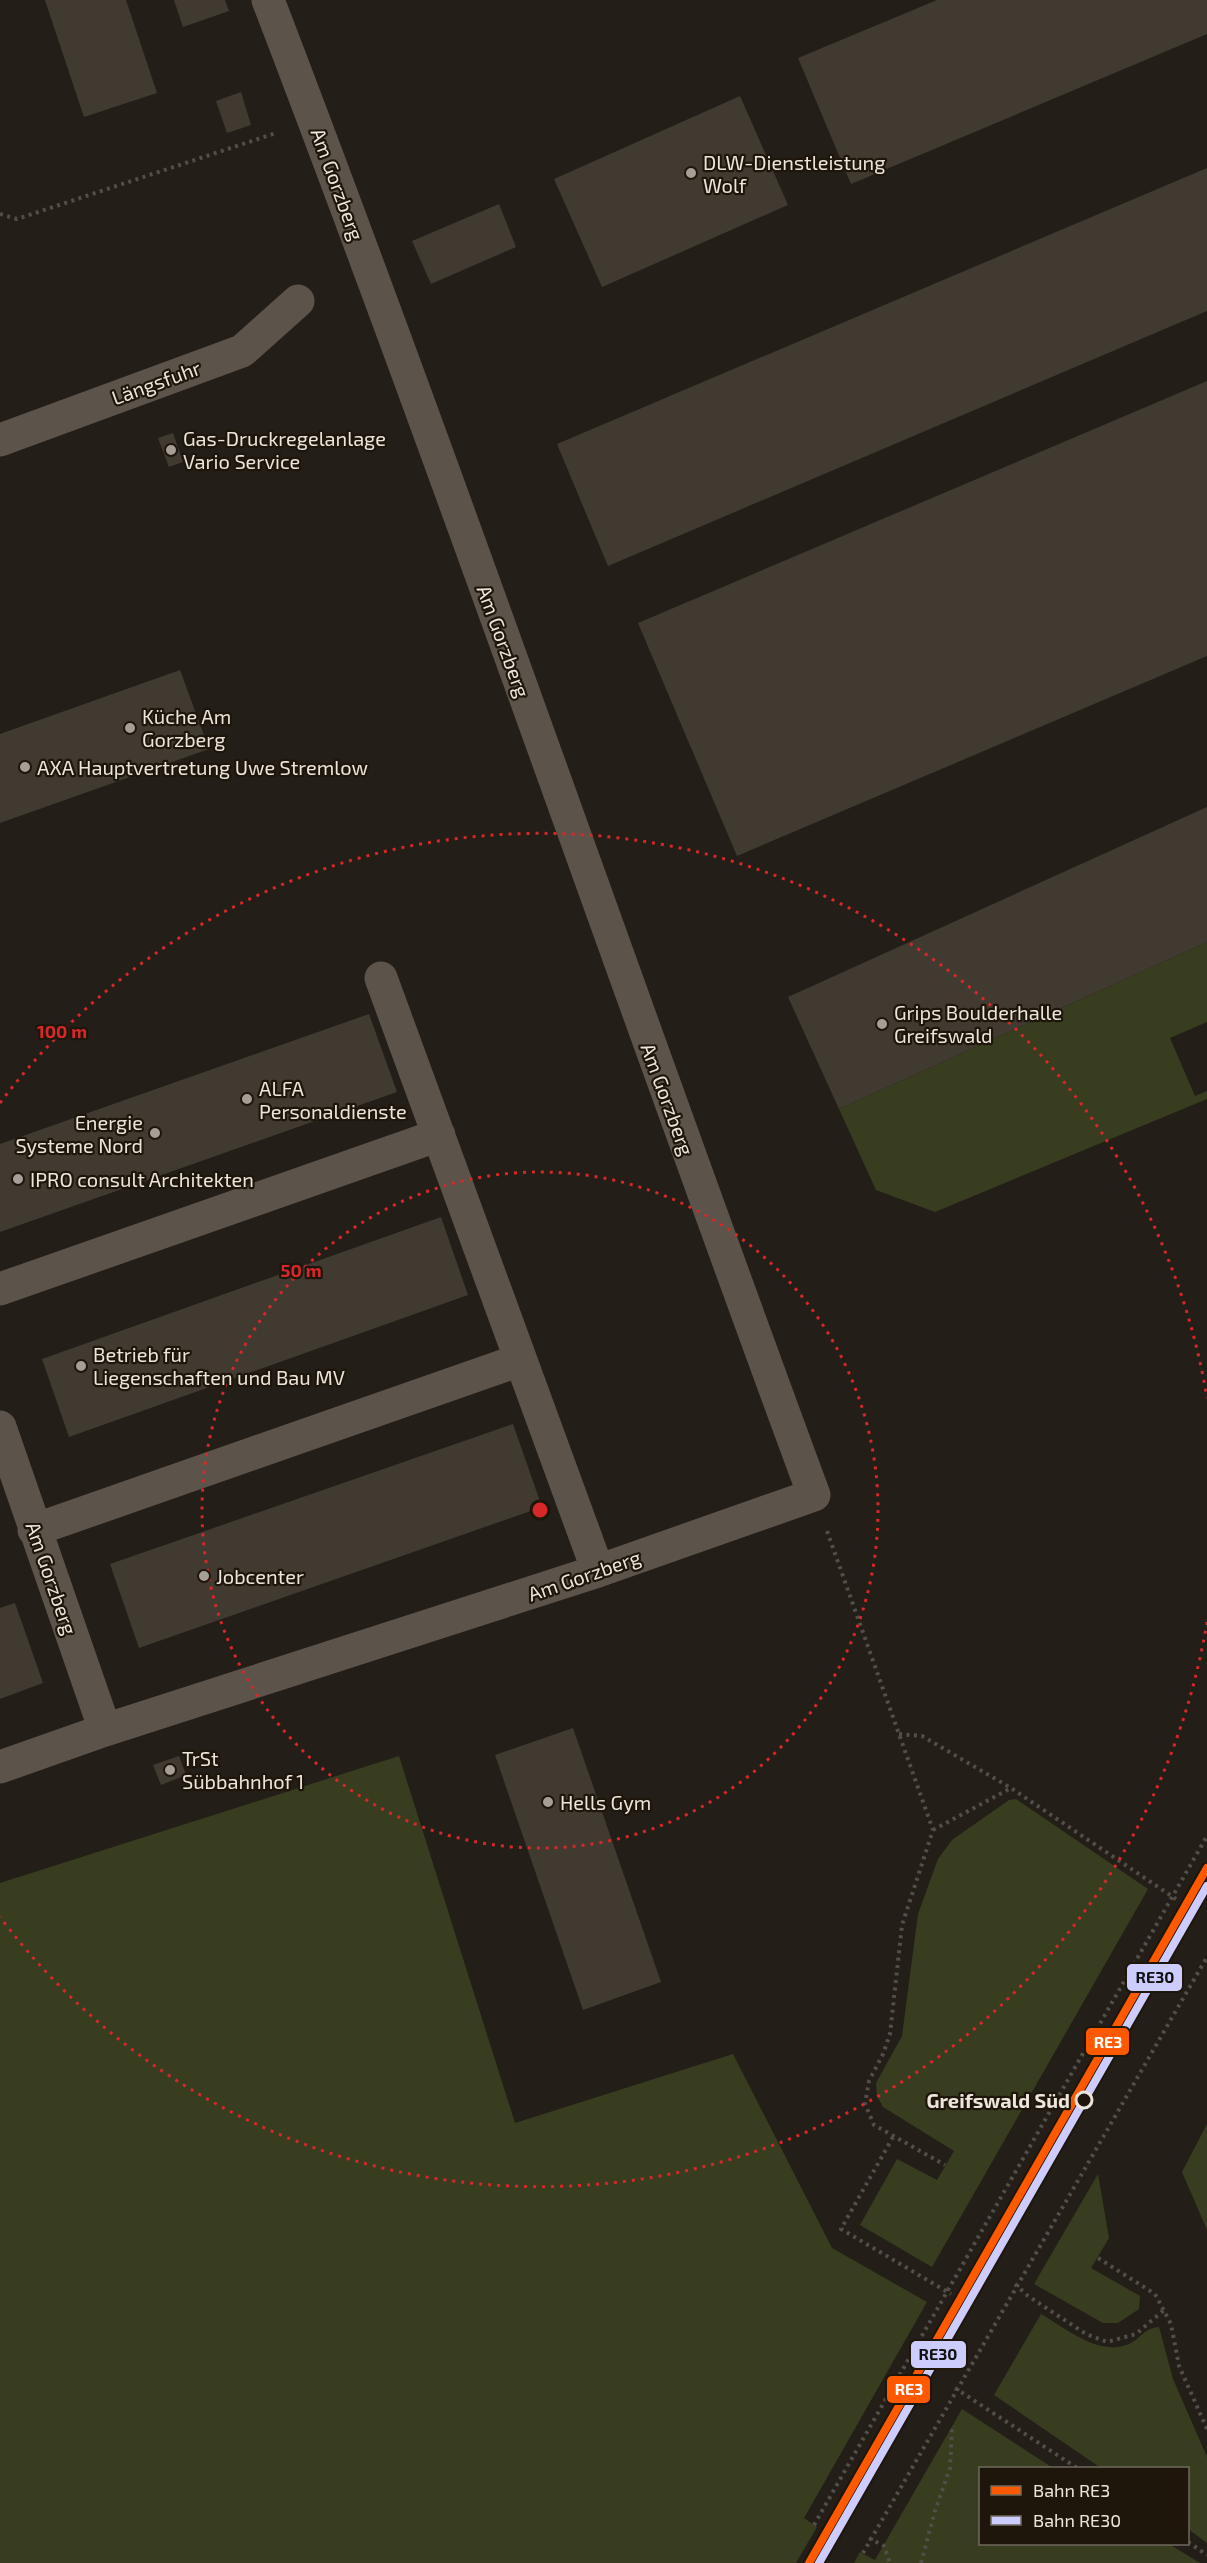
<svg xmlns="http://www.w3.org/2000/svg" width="1207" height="2563" font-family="'Exo 2',sans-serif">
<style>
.green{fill:#383d20}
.building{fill:#403a31}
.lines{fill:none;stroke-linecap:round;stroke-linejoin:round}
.path{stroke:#544e48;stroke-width:4;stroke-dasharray:3 4.5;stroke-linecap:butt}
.minor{stroke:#5c544b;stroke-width:33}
.rail-1-casing{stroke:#1e160a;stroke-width:12}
.rail-2-casing{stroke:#1e160a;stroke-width:12}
.rail-1{stroke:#ff5900;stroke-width:8}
.rail-2{stroke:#ccf;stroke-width:8}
.ring{fill:none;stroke:#d62828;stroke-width:3;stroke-dasharray:3 6}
.poi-dot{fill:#a59f98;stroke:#1e160a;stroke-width:2}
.stop-dot{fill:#1e160a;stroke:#ebe5dd;stroke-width:3}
.labels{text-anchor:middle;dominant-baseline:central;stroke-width:4.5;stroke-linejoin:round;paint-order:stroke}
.poi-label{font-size:20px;fill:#ebe5dd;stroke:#1e160a;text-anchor:start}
.street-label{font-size:20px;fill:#ebe5dd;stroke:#1e160a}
.stop-label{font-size:20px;font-weight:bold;fill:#ebe5dd;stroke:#1e160a;text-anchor:end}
.centre{fill:#d62828;stroke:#1e160a;stroke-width:3}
.ring-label{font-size:18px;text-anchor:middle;font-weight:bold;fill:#d62828;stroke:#1e160a;stroke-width:4.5;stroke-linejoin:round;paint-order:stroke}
.line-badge{stroke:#1e160a;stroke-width:2}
.badge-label{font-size:16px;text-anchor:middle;font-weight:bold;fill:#fff}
.pale-badge-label{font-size:16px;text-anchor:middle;font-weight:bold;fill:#111}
</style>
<rect width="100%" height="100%" fill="#231e18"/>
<!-- green -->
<path class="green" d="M1207,942v80l-37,16 25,58 12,-5v8l-272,113 -59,-22 -37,-81z
M399,1756l116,367 218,-69 99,194 95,54 -123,216 13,9 -21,36h-796v-680z
M1016,1799l132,90 -216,378 -72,-42 37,-66 40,21 17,-29 -71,-44 -6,-11 -1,-13 26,-47 16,-122 20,-55 14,-19 57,-40z
M1207,2124v106l-25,-58z
M1098,2174l11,64 -18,30 49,28 -1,13 -21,14h-15l-69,-39z
M1041,2314c26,15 59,44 90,29 11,-6 14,-15 28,-16l14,52 34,78v86l-19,-14v-61h-87l-107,-73z
M962,2409l91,59h-73v76h189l31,19h-346l6,-11 15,8z"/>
<!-- building -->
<path class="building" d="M45,0h81l31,93 -73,24z
M174,0h51l4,11 -46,16z
M937,0h270v34l-356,150 -53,-126z
M241,92l10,33 -24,8 -11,-32z
M740,96l48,109 -186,82 -48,-108z
M1207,168v143l-599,255 -51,-122z
M499,204l17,43 -85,37 -19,-43z
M1207,381v275l-470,200 -99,-233z
M173,433l10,29 -14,5 -11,-29z
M180,670l29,79 -209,74v-89z
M1207,807v135l-368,167 -51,-112z
M369,1014l28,78 -397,140v-88z
M441,1217l27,78 -399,142 -27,-78z
M513,1424l29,83 -403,141 -29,-84z
M15,1603l28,80 -43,16v-91z
M573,1728l88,254 -78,28 -88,-255z
M179,1756l7,19 -25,10 -8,-20z"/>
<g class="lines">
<!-- path -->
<path class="path" d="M0,214l17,5 259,-86
M827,1531l106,299 -31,95 -12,109 -7,20 -14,27 -4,23 9,21 71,40
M899,1734l23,2 89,52 165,111
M933,1830l78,-42
M893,2137l-52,92 110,65
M1098,2258l57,36 16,30 8,42 28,63
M1015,2284l13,12 58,38 21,8 29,-8 28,-24
M955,2388l122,80
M814,2525l393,-689
M869,2538l15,8 6,17
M1188,2542l19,13
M863,2553l344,-596
M921,2563l14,-52 15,-43 2,-40"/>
<!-- minor -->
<path class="minor" d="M0,440l242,-89 56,-50
M381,978l217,593
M0,1289l439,-154
M0,1427l105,303
M34,1530l486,-170
M0,1767l105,-37 493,-159 216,-76c-184,-497 -356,-999 -546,-1495"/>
<defs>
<path id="rail-1" d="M809,2563l398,-695"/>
<path id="rail-2" d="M819,2563l388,-677"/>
</defs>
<!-- rail-1 casing -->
<use href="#rail-1" class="rail-1-casing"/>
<!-- rail-2 casing -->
<use href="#rail-2" class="rail-2-casing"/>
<!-- rail-1 -->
<use href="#rail-1" class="rail-1"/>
<!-- rail-2 -->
<use href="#rail-2" class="rail-2"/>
</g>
<!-- distance rings -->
<g class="ring">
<circle cx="540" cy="1510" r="338"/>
<path d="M1207 1622A676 676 0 0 1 0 1917M0 1103A676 676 0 0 1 1207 1398"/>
</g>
<!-- markers -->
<g class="poi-dot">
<circle cx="691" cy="173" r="6"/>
<circle cx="171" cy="450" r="6"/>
<circle cx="130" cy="728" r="6"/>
<circle cx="25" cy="767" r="6"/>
<circle cx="882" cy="1024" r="6"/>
<circle cx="247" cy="1099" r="6"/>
<circle cx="155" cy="1133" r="6"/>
<circle cx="18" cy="1179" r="6"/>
<circle cx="81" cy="1366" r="6"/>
<circle cx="204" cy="1576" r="6"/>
<circle cx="170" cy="1770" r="6"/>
<circle cx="548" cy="1802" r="6"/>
</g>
<circle class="stop-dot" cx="1084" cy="2100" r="8"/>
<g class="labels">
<!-- poi labels -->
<g class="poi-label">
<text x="703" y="162">DLW-Dienstleistung<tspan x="703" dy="23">Wolf</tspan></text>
<text x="183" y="438">Gas-Druckregelanlage<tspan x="183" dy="23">Vario Service</tspan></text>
<text x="142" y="716">Küche Am<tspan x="142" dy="23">Gorzberg</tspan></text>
<text x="37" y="767">AXA Hauptvertretung Uwe Stremlow</text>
<text x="894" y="1012">Grips Boulderhalle<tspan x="894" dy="23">Greifswald</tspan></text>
<text x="259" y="1088">ALFA<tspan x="259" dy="23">Personaldienste</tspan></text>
<text x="143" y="1122" text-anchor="end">Energie<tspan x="143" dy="23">Systeme Nord</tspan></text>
<text x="30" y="1179">IPRO consult Architekten</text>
<text x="93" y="1354">Betrieb für<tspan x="93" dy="23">Liegenschaften und Bau MV</tspan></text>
<text x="216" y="1576">Jobcenter</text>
<text x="182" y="1758">TrSt<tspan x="182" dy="23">Sübbahnhof 1</tspan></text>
<text x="560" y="1802">Hells Gym</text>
</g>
<!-- street labels -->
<g class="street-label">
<text transform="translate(338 184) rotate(70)">Am Gorzberg</text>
<text transform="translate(156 382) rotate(-20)">Längsfuhr</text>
<text transform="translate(504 641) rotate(70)">Am Gorzberg</text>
<text transform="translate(668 1099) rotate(70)">Am Gorzberg</text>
<text transform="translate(584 1575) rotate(-19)">Am Gorzberg</text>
<text transform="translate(52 1578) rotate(71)">Am Gorzberg</text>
</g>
<!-- stop labels -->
<g class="stop-label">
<text x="1070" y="2100">Greifswald Süd</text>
</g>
</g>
<circle cx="540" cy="1510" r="9" class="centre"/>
<g class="ring-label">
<text x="62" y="1038">100 m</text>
<text x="301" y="1277">50 m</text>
</g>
<g class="line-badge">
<rect x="1126" y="1963" width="57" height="29" rx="6" fill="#ccf"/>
<rect x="1085" y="2027" width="45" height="29" rx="6" fill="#ff5900"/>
<rect x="910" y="2340" width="57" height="29" rx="6" fill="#ccf"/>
<rect x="886" y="2375" width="45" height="29" rx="6" fill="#ff5900"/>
</g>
<g class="badge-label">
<text x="1108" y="2048">RE3</text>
<text x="909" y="2395">RE3</text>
</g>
<g class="pale-badge-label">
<text x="1155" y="1983">RE30</text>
<text x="938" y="2360">RE30</text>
</g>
<!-- legend -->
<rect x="979" y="2467" width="210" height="78" fill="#1e160a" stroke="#70695e" stroke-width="1.5"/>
<rect x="991" y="2486" width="30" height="9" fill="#ff5900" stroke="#70695e" stroke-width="1.5"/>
<text x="1033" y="2497" font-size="18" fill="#ebe5dd">Bahn RE3</text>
<rect x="991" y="2516" width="30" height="9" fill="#ccccff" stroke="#70695e" stroke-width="1.5"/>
<text x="1033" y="2527" font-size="18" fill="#ebe5dd">Bahn RE30</text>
</svg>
